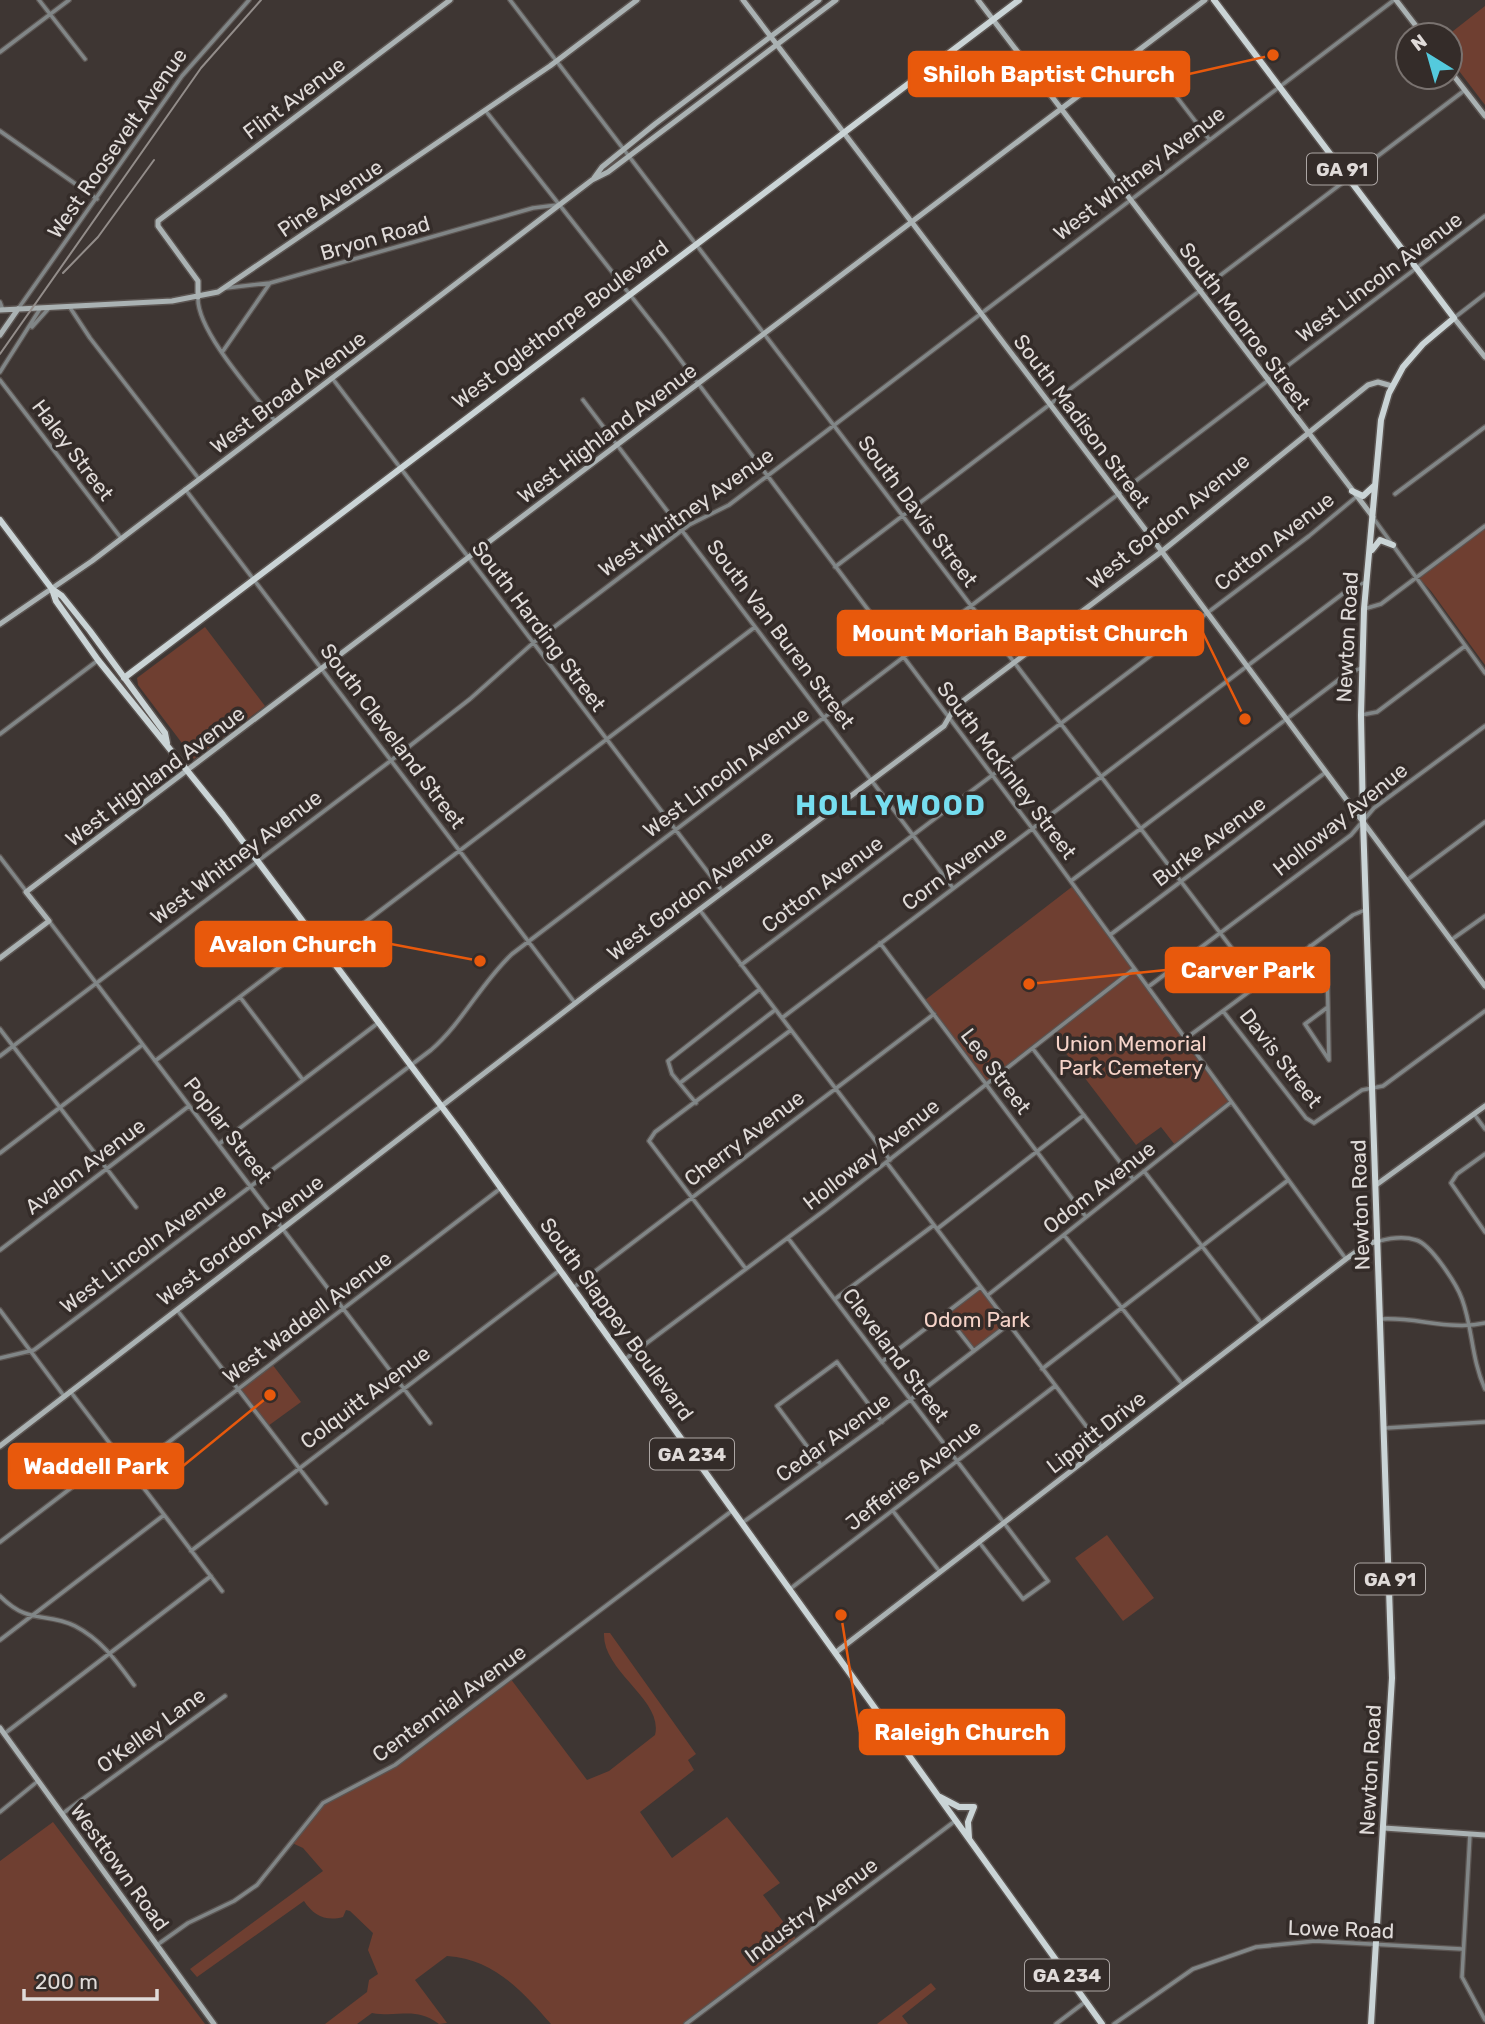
<svg xmlns="http://www.w3.org/2000/svg" width="1485" height="2024" font-family="Rubik,sans-serif">
<style>
.green{fill:#6f3f31}
.lines{fill:none;stroke-linecap:round;stroke-linejoin:round}
.street-casing{stroke:#5b5451;stroke-width:6}
.secondary-casing{stroke:#5b5451;stroke-width:8}
.primary-casing{stroke:#5b5451;stroke-width:9}
.street{stroke:#818687;stroke-width:3.5}
.secondary{stroke:#aab2b3;stroke-width:5}
.primary{stroke:#cad4d6;stroke-width:6}
.rail{stroke:#938d8a;stroke-width:2}
.labels{text-anchor:middle;dominant-baseline:central;stroke-width:7;stroke-linejoin:round;paint-order:stroke}
.shield{fill:#342c29;stroke:#aca6a4;stroke-width:2}
.shield-label{font-size:19px;font-weight:bold;fill:#e0dbd9}
.street-label{font-size:21px;fill:#e0dbd9;stroke:#342c29}
.park-label{font-size:21px;fill:#f6d3c8;stroke:#342c29}
.district-label{font-size:28px;font-weight:bold;letter-spacing:2px;fill:#76def0;stroke:#342c29}
.leader{fill:none;stroke:#e8590c;stroke-width:2.5}
.callout-dot{fill:#e8590c;stroke:#342c29;stroke-width:2.5}
.callout{fill:#e8590c;stroke:#e8590c;stroke-width:2.5}
.callout-label{font-size:23px;text-anchor:middle;font-weight:bold;fill:#fff}
</style>
<rect width="100%" height="100%" fill="#3e3633"/>
<!-- green -->
<path class="green" d="M1485,6v99l-35,-46 -2,-24z
M1485,527v138l-54,-74 -13,-14z
M205,627l60,79 -71,53 -56,-74 -1,-7z
M1073,886l59,83 -145,113 -62,-82z
M1134,971l95,132 -54,42 -14,-18 -25,18 -84,-110z
M981,1288l27,36 -34,26 -28,-36z
M272,1364l29,38 -33,24 -29,-38z
M1107,1535l47,63 -31,23 -48,-63z
M604,1633h6l86,121 -8,6 6,10 -54,42 32,46 55,-41 53,66 -17,12 34,45 -111,84h-135c-29,-33 -57,-65 -104,-68l-32,24 32,43 -8,1c-25,-18 -39,-6 -67,-11l-15,11h-32l42,-32 2,-12 9,-6 -10,-24 5,-17 -23,-22 -4,-1 -3,7c-17,5 -30,-2 -39,-16l-107,76 -7,-8 133,-98 -20,-23 -13,-6 33,-39 61,-31 126,-94 77,102 22,-9 46,-36c9,-35 -53,-63 -51,-102z
M53,1822l152,202h-205v-163z
M931,1983l5,6 -34,27 6,8h-31z"/>
<g class="lines">
<defs>
<path id="street" d="M39,0l46,59
M510,0l749,984
M1140,49l69,90
M0,52l69,-52
M485,110l179,228 368,490 314,431
M0,131l97,68
M226,288l44,-5 263,-75 24,-3
M198,297c-2,33 56,97 77,124
M0,302l3,8
M69,306l21,32 109,141
M18,309l164,-233 67,-76
M1454,318l31,-24
M32,327l18,-20
M223,351l47,-68
M0,372l40,-63
M332,378l391,514
M0,380l121,158
M583,400l370,488
M185,489l390,514
M1395,494l90,-67
M1374,519l111,154
M835,567l630,-477
M1364,609l17,-5 104,-78
M1361,715l16,-3 88,-66
M0,734l97,-73
M0,857l26,34
M1407,880l78,-58
M1071,881l274,-206 16,-7
M699,909l191,251
M49,921l381,502
M1110,935l216,-163
M1451,940l34,-24
M880,943l206,274
M1310,946l17,22 1,39
M327,951l428,-324
M741,965l568,-429 47,-39
M1148,987l203,-152 23,-27 111,-82
M240,997l63,83
M1328,1007l1,53 -24,-36z
M1223,1011l83,107 8,5 48,-33 21,-4 102,-75
M782,1018l567,-429 17,-7
M0,1029l136,178
M1185,1039l168,-124 12,-5
M1033,1049l100,130
M0,1056l393,-297 77,-60 63,-56 156,-118 40,-20 665,-505
M155,1061l160,-121
M680,1083l95,-73
M696,1103l-24,-29 -4,-13 92,-72
M1474,1114l11,15
M219,1144l159,-121
M0,1153l142,-108
M1485,1154l-28,20 -6,9 34,49
M887,1163l215,284
M1144,1171l118,153
M937,1229l147,-114
M1064,1235l118,149
M788,1238l260,343 -25,18 -44,-57
M1379,1241c11,-3 26,-5 37,-1 15,4 41,45 46,59 11,30 9,59 23,90
M0,1250l189,-144
M746,1269l-97,-128 6,-9 136,-102
M573,1288l361,-274
M988,1295l242,-192
M835,1299l99,-74
M0,1310l64,86
M177,1310l149,193
M945,1314l29,37
M1382,1319c34,-2 70,12 103,4
M0,1358l34,-8 397,-300c32,-28 50,-67 81,-96l973,-738
M624,1360l201,-150 309,-241
M883,1361l97,-74
M1042,1369l245,-188
M70,1391l152,200
M1386,1428l99,-6
M821,1465l-44,-59 60,-44 45,60
M131,1471l370,-283
M893,1511l47,61
M742,1523l139,-101 128,-98
M0,1542l117,-89
M191,1551l369,-281
M790,1589l265,-203
M0,1596c30,30 45,15 75,30 27,14 42,36 59,59
M0,1640l164,-125
M4,1734l207,-158
M0,1812l38,-31
M62,1814l163,-118
M1470,1834l-8,143 23,43
M157,1945l31,-22 46,-22 23,-16 66,-82 72,-38 338,-255
M686,2024l269,-203
M1056,2024l29,-22
M1114,2024l79,-55 63,-22 59,-6 147,8"/>
<path id="secondary" d="M743,0l414,545 328,441
M978,0l395,517
M1396,0l27,35
M1450,71l35,45
M594,178l8,-11 53,-43 164,-124
M198,297v-16l-40,-55v-5l292,-221
M0,310l172,-9 46,-9 332,-226 87,-66
M1454,318l31,39
M0,335l18,-26
M0,624l92,-63 500,-381 16,-8 228,-172
M0,958l49,-37 -23,-29 1179,-892
M1376,1185l109,-79
M0,1446l595,-458 349,-262 11,-19 206,-155 207,-167 10,-3 14,4
M835,1653l511,-394 21,-15 11,-3
M0,1728l214,296
M1384,1828l101,7"/>
<path id="primary" d="M1214,0l240,318 -31,26 -20,23 -14,26 -8,27 -17,189 -3,106 2,105 29,858 -21,346
M1352,491l11,5 12,-11
M0,520l52,69 4,12 42,59 125,155 237,316 642,893
M1372,550l8,-10 13,5
M52,589l10,7 28,35 75,102 2,10
M124,678l895,-678
M940,1797l19,10h15l-6,15 1,16"/>
</defs>
<!-- street casing -->
<use href="#street" class="street-casing"/>
<!-- secondary casing -->
<use href="#secondary" class="secondary-casing"/>
<!-- primary casing -->
<use href="#primary" class="primary-casing"/>
<!-- street -->
<use href="#street" class="street"/>
<!-- secondary -->
<use href="#secondary" class="secondary"/>
<!-- primary -->
<use href="#primary" class="primary"/>
<!-- rail -->
<path class="rail" d="M63,273l35,-36 56,-77
M0,354l201,-286 60,-68"/>
</g>
<g class="labels">
<!-- shield labels -->
<g class="shield">
<rect x="1307" y="153.5" width="70" height="31" rx="5"/>
<rect x="650" y="1438.5" width="84" height="31" rx="5"/>
<rect x="1355" y="1563.5" width="70" height="31" rx="5"/>
<rect x="1025" y="1959.5" width="84" height="31" rx="5"/>
</g>
<g class="shield-label">
<text x="1342" y="169">GA 91</text>
<text x="692" y="1454">GA 234</text>
<text x="1390" y="1579">GA 91</text>
<text x="1067" y="1975">GA 234</text>
</g>
<!-- street labels -->
<g class="street-label">
<text transform="translate(294 98) rotate(-37)">Flint Avenue</text>
<text transform="translate(117 143) rotate(-55)">West Roosevelt Avenue</text>
<text transform="translate(1139 173) rotate(-37)">West Whitney Avenue</text>
<text transform="translate(330 198) rotate(-34)">Pine Avenue</text>
<text transform="translate(375 238) rotate(-16)">Bryon Road</text>
<text transform="translate(1379 277) rotate(-37)">West Lincoln Avenue</text>
<text transform="translate(560 324) rotate(-37)">West Oglethorpe Boulevard</text>
<text transform="translate(1245 326) rotate(53)">South Monroe Street</text>
<text transform="translate(288 392) rotate(-37)">West Broad Avenue</text>
<text transform="translate(1082 421) rotate(53)">South Madison Street</text>
<text transform="translate(607 433) rotate(-37)">West Highland Avenue</text>
<text transform="translate(73 450) rotate(53)">Haley Street</text>
<text transform="translate(918 511) rotate(53)">South Davis Street</text>
<text transform="translate(686 512) rotate(-35)">West Whitney Avenue</text>
<text transform="translate(1168 521) rotate(-39)">West Gordon Avenue</text>
<text transform="translate(1274 541) rotate(-38)">Cotton Avenue</text>
<text transform="translate(539 626) rotate(53)">South Harding Street</text>
<text transform="translate(781 634) rotate(53)">South Van Buren Street</text>
<text transform="translate(1347 637) rotate(-87)">Newton Road</text>
<text transform="translate(393 736) rotate(53)">South Cleveland Street</text>
<text transform="translate(1007 770) rotate(53)">South McKinley Street</text>
<text transform="translate(726 772) rotate(-37)">West Lincoln Avenue</text>
<text transform="translate(155 776) rotate(-37)">West Highland Avenue</text>
<text transform="translate(1340 819) rotate(-39)">Holloway Avenue</text>
<text transform="translate(1209 841) rotate(-37)">Burke Avenue</text>
<text transform="translate(236 857) rotate(-37)">West Whitney Avenue</text>
<text transform="translate(954 868) rotate(-37)">Corn Avenue</text>
<text transform="translate(822 884) rotate(-37)">Cotton Avenue</text>
<text transform="translate(690 895) rotate(-37)">West Gordon Avenue</text>
<text transform="translate(1281 1058) rotate(52)">Davis Street</text>
<text transform="translate(996 1071) rotate(53)">Lee Street</text>
<text transform="translate(228 1130) rotate(52)">Poplar Street</text>
<text transform="translate(744 1138) rotate(-37)">Cherry Avenue</text>
<text transform="translate(871 1154) rotate(-38)">Holloway Avenue</text>
<text transform="translate(85 1166) rotate(-37)">Avalon Avenue</text>
<text transform="translate(1099 1187) rotate(-38)">Odom Avenue</text>
<text transform="translate(1360 1205) rotate(-92)">Newton Road</text>
<text transform="translate(240 1240) rotate(-37)">West Gordon Avenue</text>
<text transform="translate(143 1248) rotate(-37)">West Lincoln Avenue</text>
<text transform="translate(307 1317) rotate(-37)">West Waddell Avenue</text>
<text transform="translate(617 1319) rotate(54)">South Slappey Boulevard</text>
<text transform="translate(896 1355) rotate(53)">Cleveland Street</text>
<text transform="translate(365 1397) rotate(-37)">Colquitt Avenue</text>
<text transform="translate(1096 1432) rotate(-38)">Lippitt Drive</text>
<text transform="translate(833 1437) rotate(-36)">Cedar Avenue</text>
<text transform="translate(913 1475) rotate(-38)">Jefferies Avenue</text>
<text transform="translate(449 1703) rotate(-36)">Centennial Avenue</text>
<text transform="translate(151 1730) rotate(-36)">O'Kelley Lane</text>
<text transform="translate(1370 1770) rotate(-87)">Newton Road</text>
<text transform="translate(120 1867) rotate(54)">Westtown Road</text>
<text transform="translate(811 1910) rotate(-37)">Industry Avenue</text>
<text transform="translate(1341 1929) rotate(2)">Lowe Road</text>
</g>
<!-- park labels -->
<g class="park-label">
<text x="1131" y="1043">Union Memorial<tspan x="1131" dy="24">Park Cemetery</tspan></text>
<text x="977" y="1319">Odom Park</text>
</g>
<!-- district labels -->
<g class="district-label">
<text x="891" y="805">HOLLYWOOD</text>
</g>
</g>
<!-- callouts -->
<path class="leader" d="M1273 55L1189 74M1245 719L1203 633M480 961L391 944M1029 984L1166 970M270 1395L183 1466M841 1615L860 1732"/>
<g class="callout-dot">
<circle cx="1273" cy="55" r="7"/>
<circle cx="1245" cy="719" r="7"/>
<circle cx="480" cy="961" r="7"/>
<circle cx="1029" cy="984" r="7"/>
<circle cx="270" cy="1395" r="7"/>
<circle cx="841" cy="1615" r="7"/>
</g>
<g class="callout">
<rect x="909" y="52" width="280" height="44" rx="7"/>
<rect x="838" y="611" width="365" height="44" rx="7"/>
<rect x="196" y="922" width="195" height="44" rx="7"/>
<rect x="1166" y="948" width="163" height="44" rx="7"/>
<rect x="9" y="1444" width="174" height="44" rx="7"/>
<rect x="860" y="1710" width="204" height="44" rx="7"/>
</g>
<g class="callout-label">
<text x="1049" y="82">Shiloh Baptist Church</text>
<text x="1020" y="641">Mount Moriah Baptist Church</text>
<text x="293" y="952">Avalon Church</text>
<text x="1248" y="978">Carver Park</text>
<text x="96" y="1474">Waddell Park</text>
<text x="962" y="1740">Raleigh Church</text>
</g>
<!-- north arrow -->
<g transform="translate(1429 56) rotate(323)"><circle r="33" fill="#342c29" stroke="#79726f" stroke-width="2"/>
<path d="M0-5L12 26L0 18L-12 26Z" fill="#54cadd"/>
<text y="-10" font-size="19" font-weight="bold" text-anchor="middle" fill="#e0dbd9">N</text>
</g>
<!-- scale -->
<path d="M24 1989v10h133v-10" fill="none" stroke="#e0dbd9" stroke-width="3.5"/>
<text x="35" y="1989" font-size="21" fill="#e0dbd9" stroke="#342c29" stroke-width="5" paint-order="stroke">200 m</text>
</svg>
